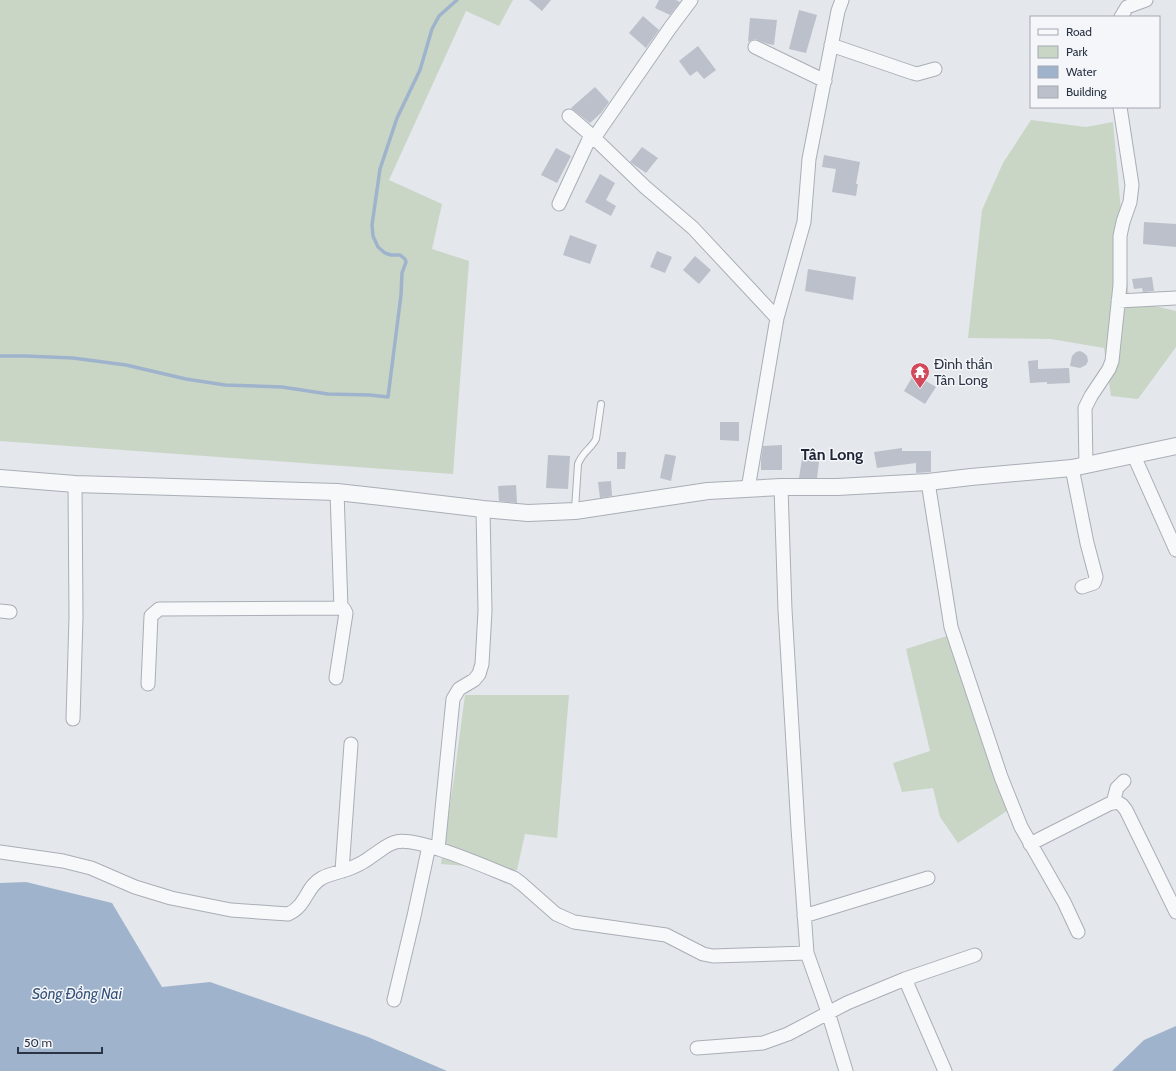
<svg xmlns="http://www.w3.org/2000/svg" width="1176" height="1071" font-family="Cabin,sans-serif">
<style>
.green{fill:#c9d6c5}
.water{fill:#9fb4cc}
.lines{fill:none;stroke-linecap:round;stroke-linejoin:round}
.stream{stroke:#9fb4cc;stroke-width:3.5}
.building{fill:#bbc0ca}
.service-casing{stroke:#a9aeb7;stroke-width:8}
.minor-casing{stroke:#a9aeb7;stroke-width:15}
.tertiary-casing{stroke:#a9aeb7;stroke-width:18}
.service{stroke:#f7f8fa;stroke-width:6}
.minor{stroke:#f7f8fa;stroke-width:13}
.tertiary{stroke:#f7f8fa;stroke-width:16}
.labels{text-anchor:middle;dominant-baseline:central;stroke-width:3;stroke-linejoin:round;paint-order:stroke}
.poi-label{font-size:14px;fill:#2b3445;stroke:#f4f6f9;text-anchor:start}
.water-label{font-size:15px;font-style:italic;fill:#34527a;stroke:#f4f6f9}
.quarter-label{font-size:16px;font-weight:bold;fill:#1d2536;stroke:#f4f6f9}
</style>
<rect width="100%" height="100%" fill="#e4e7ec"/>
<!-- green -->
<path class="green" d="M0,0h513l-14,26 -33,-15 -77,169 53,24 -10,45 37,12 -16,213 -453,-33z
M1031,120l55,7 27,-5 16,178 47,11v36l-38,52 -27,-3 -7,-48 -53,-9 -83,-1 14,-128 21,-47z
M950,635l63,172 -55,36 -18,-26 -7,-29 -31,4 -9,-29 37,-12 -24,-102z
M465,695h104l-12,143 -32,-4 -8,36 -76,-6 13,-86z"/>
<!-- water -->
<path class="water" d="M26,882l86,21 50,84 48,-5 158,55 79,34h-447v-188z
M1176,1026v45h-64l32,-31z"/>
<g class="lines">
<!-- stream -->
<path class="stream" d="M0,356h25l48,2 53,7 60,14 39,6 57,2 46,7 42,1 18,2 13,-102 1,-22 4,-11 -1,-3 -5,-4h-9l-6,-2 -7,-6 -5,-11 -1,-11 8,-56 17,-51 23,-48 12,-41 7,-13 18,-16"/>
</g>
<!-- building -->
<path class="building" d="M529,0h22l-9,11z
M659,0h17l4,2 -10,13 -15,-7z
M799,10l18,5 -11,38 -17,-4z
M643,16l16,14 -13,18 -17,-15z
M750,18l27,2 -3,25 -6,-1 -13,-5 -7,3z
M698,46l18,24 -12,9 -7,-8 -7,5 -11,-15z
M595,87l14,15 -8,11 -11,10 -19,-15z
M642,147l16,11 -12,15 -16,-11z
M556,148l15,8 -14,27 -16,-8z
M824,155l36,7 -4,22h2l-2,12 -24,-4 4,-23 -14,-2z
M600,174l15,9 -9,17 10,6 -5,10 -26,-14z
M1144,222l32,2v23l-33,-3z
M570,235l27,10 -7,19 -27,-9z
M657,251l15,6 -7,16 -15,-6z
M695,256l16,14 -12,14 -16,-14z
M808,269l48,8 -3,23 -48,-9z
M1152,277l2,14 -11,1 -1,-4 -8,1 -2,-10z
M1080,351l4,2 3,3 1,5 -2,4 -6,3 -10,-2 2,-10 4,-4z
M1038,360v9l31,-1 1,15 -23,1v-2l-17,1 -2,-22z
M914,374l22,13 -11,17 -21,-13z
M720,422h19v19l-19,-1z
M782,445v25h-21v-10l2,-14z
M902,448v3h29v21l-15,1v-10l-39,5 -3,-16z
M617,452h9l-1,17h-8z
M803,452l17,2 -3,24h-18z
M665,454l11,2 -5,25 -11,-3z
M548,455l22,1 -2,33 -22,-1z
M611,481l1,15 -12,2 -2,-16z
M516,485l1,18 -18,-2 -1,-15z"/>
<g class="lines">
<defs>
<path id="service" d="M575,509l3,-45c5,-13 13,-15 18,-25l5,-35"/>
<path id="minor" d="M1121,17l6,-10 19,-7
M831,45l82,28 4,1 18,-5
M755,47l70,34
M569,116l22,19 54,52 48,41 84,90
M594,138l76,-110 21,-28
M559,204l32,-69
M1118,301l58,-3
M1134,456l42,94
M1086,466l-1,-58 6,-12 18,-27 3,-8 8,-76v-49l3,-14 7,-20 2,-17 -12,-78
M1072,468l15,75 9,34 -2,6 -12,4
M928,482l23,145 50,150 20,50 43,75 14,30
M781,487l4,123 13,218 9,125 21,59 18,59
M748,489l29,-171 27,-96 5,-63 29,-148 4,-11
M0,611l10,1
M336,678l10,-65 -2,-4 -3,-1 -4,-116
M148,684l3,-68 8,-7 182,-1
M73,719l3,-102 -1,-133
M1113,803l4,-15 7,-7
M1030,844l79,-40 8,-2 5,3 4,5 50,102
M438,849l15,-150 6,-10 15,-9 5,-6 3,-10 3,-53 -2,-102
M0,852l63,9 28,7 44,19 36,11 60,12 57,4c19,-8 18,-28 34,-36 9,-5 20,-6 29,-10 7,-3 15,-7 21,-12 8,-5 15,-12 24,-14 22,-6 94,27 118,36l8,6 34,30 18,8 92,13 37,19 10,2 94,-3
M342,871l9,-127
M804,916l124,-38
M905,979l40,92
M394,1000l20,-84 15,-70
M697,1048l66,-5 25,-9 59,-31 58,-24 70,-24"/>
<path id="tertiary" d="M0,478l75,6 262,8 45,5 101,12 45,4 47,-2 133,-20 73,-4h56l91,-5 43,-5 101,-9 104,-22"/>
</defs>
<!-- service casing -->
<use href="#service" class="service-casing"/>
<!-- minor casing -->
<use href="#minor" class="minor-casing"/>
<!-- tertiary casing -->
<use href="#tertiary" class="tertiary-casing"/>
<!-- service -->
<use href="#service" class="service"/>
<!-- minor -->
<use href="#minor" class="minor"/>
<!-- tertiary -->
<use href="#tertiary" class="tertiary"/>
</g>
<!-- icons -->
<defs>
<symbol id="temple-pin" viewBox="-11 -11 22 30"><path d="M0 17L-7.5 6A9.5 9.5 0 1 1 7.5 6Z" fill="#d1495b" stroke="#f4f6f9"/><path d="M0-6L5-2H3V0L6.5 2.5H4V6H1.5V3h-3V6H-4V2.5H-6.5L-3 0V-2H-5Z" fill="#fff"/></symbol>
</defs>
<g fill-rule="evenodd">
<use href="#temple-pin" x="909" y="361" width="22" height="30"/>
</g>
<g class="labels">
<!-- poi labels -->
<g class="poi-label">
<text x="934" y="364">Đình thần<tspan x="934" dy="16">Tân Long</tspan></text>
</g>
<!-- water labels -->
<g class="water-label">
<text x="77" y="994">Sông Đồng Nai</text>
</g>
<!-- quarter labels -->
<g class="quarter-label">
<text x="832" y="454">Tân Long</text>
</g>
</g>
<!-- legend -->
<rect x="1030" y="16" width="130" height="92" fill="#f4f6f9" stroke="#a4a8b1"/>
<rect x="1038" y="29" width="20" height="6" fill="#f7f8fa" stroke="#a4a8b1"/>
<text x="1066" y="36" font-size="12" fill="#2b3445">Road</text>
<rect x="1038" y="46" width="20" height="12" fill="#c9d6c5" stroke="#a4a8b1"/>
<text x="1066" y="56" font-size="12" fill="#2b3445">Park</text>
<rect x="1038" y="66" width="20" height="12" fill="#9fb4cc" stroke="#a4a8b1"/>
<text x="1066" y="76" font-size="12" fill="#2b3445">Water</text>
<rect x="1038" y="86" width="20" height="12" fill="#bbc0ca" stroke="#a4a8b1"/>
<text x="1066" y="96" font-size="12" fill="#2b3445">Building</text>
<!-- scale -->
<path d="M18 1047v6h84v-6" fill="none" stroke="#2b3445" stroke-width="2"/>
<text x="24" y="1047" font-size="12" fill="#2b3445" stroke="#f4f6f9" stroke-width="3" paint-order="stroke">50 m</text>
</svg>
